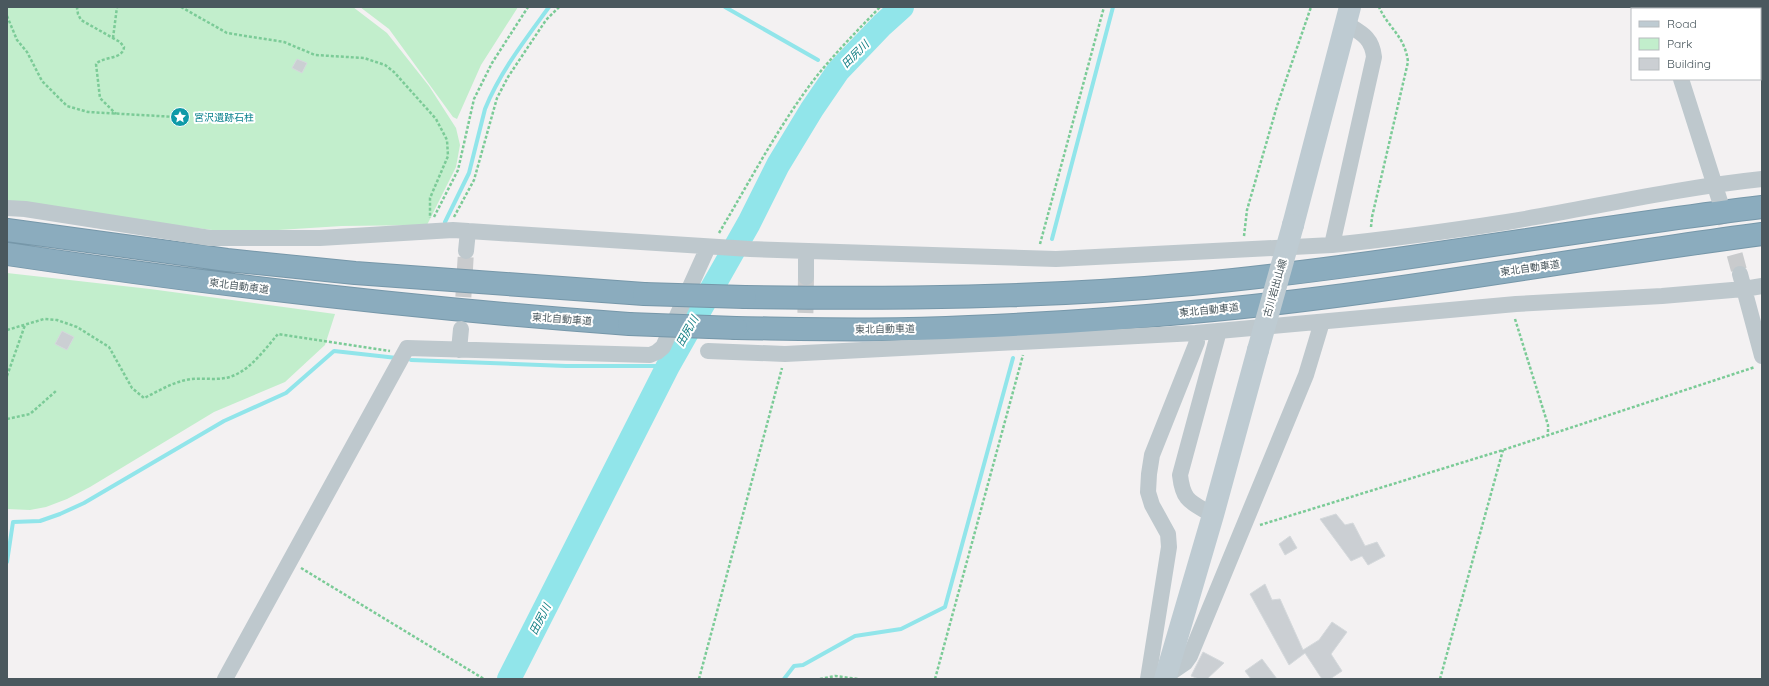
<svg xmlns="http://www.w3.org/2000/svg" width="1769" height="686" font-family="Quicksand,'Noto Sans JP',sans-serif">
<style>
.green{fill:#c2eecc}
.lines{fill:none;stroke-linecap:round;stroke-linejoin:round}
.stream{stroke:#91e5ea;stroke-width:4}
.river{stroke:#91e5ea;stroke-width:24}
.building{fill:#cbcfd3;stroke:#d5d9dc}
.street-tunnel{stroke:#c9cbcd;stroke-width:16;stroke-dasharray:16 8;stroke-linecap:butt}
.highway-casing{stroke:#7697a9;stroke-width:24}
.path{stroke:#7bcb97;stroke-width:2.5;stroke-dasharray:3 2;stroke-linecap:butt}
.street{stroke:#bec8cd;stroke-width:16}
.secondary{stroke:#becbd2;stroke-width:22}
.highway{stroke:#8bacbe;stroke-width:22}
.highway-bridge-casing{stroke:#7697a9;stroke-width:24;stroke-linecap:butt}
.secondary-bridge{stroke:#becbd2;stroke-width:22}
.highway-bridge{stroke:#8bacbe;stroke-width:22}
.labels{text-anchor:middle;dominant-baseline:central;stroke-width:4;stroke-linejoin:round;paint-order:stroke}
.culture-label{font-size:10px;fill:#0d838f;stroke:#fff;text-anchor:start}
.street-label{font-size:10px;fill:#4a585e;stroke:#fff}
.water-label{font-size:11px;font-style:italic;fill:#127e83;stroke:#fff}
</style>
<rect width="100%" height="100%" fill="#f3f1f2"/>
<!-- green -->
<path class="green" d="M7,7h346l34,26 42,53 27,42 4,17 -4,22 -29,58 -85,1 -64,4h-66l-205,-27z
M360,7h158l-37,58 -24,54 -4,-2 -64,-88z
M7,273l143,16 185,25 -10,31 -40,37 -71,30 -124,75 -23,12 -21,8 -16,3 -23,-1z"/>
<g class="lines">
<!-- stream -->
<path class="stream" d="M725,7l93,53
M835,70l3,1
M445,222l24,-49 16,-64c15,-37 40,-69 64,-102
M1052,239l61,-232
M411,360l155,6h102
M7,562l6,-40 27,-1 20,-7 24,-11 140,-82 62,-28 48,-42 63,7
M784,679l10,-13 9,-1 52,-29 46,-7 44,-22 68,-249"/>
<!-- river -->
<path class="river" d="M509,679l159,-313 81,-143 29,-58 34,-56 26,-38 44,-46 20,-18"/>
</g>
<!-- building -->
<path class="building" d="M297,59l10,4 -5,10 -10,-5z
M62,331l12,6 -7,13 -12,-6z
M1336,514l9,11 8,-2 12,23 12,-4 8,14 -17,9 -6,-9 -11,5 -31,-42z
M1290,536l7,12 -12,7 -6,-11z
M1265,584l7,16 8,-1 23,51 16,-10 13,-18 15,10 -16,22 11,17 -12,8h-8l-17,-26 -16,12 -39,-71z
M1203,652l21,11 -17,16h-8l-8,-3z
M1262,659l15,20h-26l-6,-8z"/>
<g class="lines">
<!-- street-tunnel -->
<path class="street-tunnel" d="M1722,208l18,66
M462,321l4,-70
M805,337l1,-60"/>
<defs>
<path id="highway" d="M7,230l220,30 128,13 289,21
M7,254c207,31 414,55 622,70
M745,297c149,2 298,1 447,-13 191,-18 380,-54 570,-77
M736,328c78,1 156,3 233,-1 75,-3 149,-8 223,-15 191,-17 380,-53 570,-78"/>
</defs>
<!-- highway casing -->
<use href="#highway" class="highway-casing"/>
<!-- path -->
<path class="path" d="M78,7l-1,1 1,6 3,6 39,22 4,5c-1,13 -21,9 -28,17l4,34 16,16
M181,7l46,26 57,9 31,13 49,3 21,7 9,7 42,47 11,21 1,16 -18,42v20
M7,16l10,24 10,12 15,29 25,25 21,6 88,5
M113,38l4,-31
M434,217l24,-47 16,-71 18,-36 36,-56
M454,217l20,-37 23,-82 11,-21 38,-57 13,-13
M1371,227l1,-10 36,-155c-3,-26 -19,-33 -29,-55
M719,233c31,-52 60,-108 97,-156 20,-25 42,-47 64,-70
M1244,236l3,-26 30,-104 34,-99
M1040,244l64,-237
M1515,319l33,106v10
M7,330l37,-11 13,1 20,7 32,20 23,41 12,10c13,-6 27,-15 42,-18 17,-4 34,3 51,-6 16,-8 29,-26 41,-40l112,17
M7,376l18,-51
M7,419l23,-5 26,-23
M1260,525l243,-75 252,-83
M301,568l183,111
M699,679l83,-311
M820,679l15,-3 23,3
M935,679l88,-324
M1440,679l63,-229"/>
<!-- street -->
<path class="street" d="M1658,7v2
M1681,79l41,129
M7,208l18,1 185,29h110l133,-8 297,19 306,10 276,-14c59,-6 117,-14 175,-23 85,-14 169,-34 255,-43
M1332,245l42,-188c-2,-20 -13,-24 -29,-34
M466,251l2,-20
M806,251v26
M1740,274l22,82
M459,350l2,-21
M708,351l77,3 411,-21 320,-29 146,-8 82,-7 18,-3
M1213,515c-22,-13 -30,-13 -33,-40l39,-144
M1166,676l19,-13 5,-7 116,-281 16,-53
M225,679l182,-331 243,7 7,-3 6,-5 45,-100
M1148,679l21,-132 -1,-13 -16,-29 -4,-13 1,-18 3,-19 45,-113 -1,-9"/>
<!-- secondary -->
<path class="secondary" d="M1293,225l57,-218
M1165,679l48,-164 45,-165"/>
<!-- highway -->
<use href="#highway" class="highway"/>
<defs>
<path id="highway-bridge" d="M644,294l101,3
M629,324l107,4"/>
</defs>
<!-- highway-bridge casing -->
<use href="#highway-bridge" class="highway-bridge-casing"/>
<!-- secondary-bridge -->
<path class="secondary-bridge" d="M1258,350l35,-125"/>
<!-- highway-bridge -->
<use href="#highway-bridge" class="highway-bridge"/>
</g>
<!-- icons -->
<defs>
<symbol id="sight-disc" viewBox="-11 -11 22 22"><circle r="9.5" fill="#0f9aa8" stroke="#fff"/><path d="M0-6L1.8-2.2L6-1.7L2.9 1.2L3.7 5.4L0 3.3L-3.7 5.4L-2.9 1.2L-6-1.7L-1.8-2.2Z" fill="#fff"/></symbol>
</defs>
<g fill-rule="evenodd">
<use href="#sight-disc" x="169" y="106" width="22" height="22"/>
</g>
<g class="labels">
<!-- culture labels -->
<g class="culture-label">
<text x="194" y="117">宮沢遺跡石柱</text>
</g>
<!-- street labels -->
<g class="street-label">
<text transform="translate(1530 268) rotate(-8)">東北自動車道</text>
<text transform="translate(239 286) rotate(7)">東北自動車道</text>
<text transform="translate(1275 288) rotate(-74)">古川岩出山線</text>
<text transform="translate(1209 310) rotate(-6)">東北自動車道</text>
<text transform="translate(562 319) rotate(4)">東北自動車道</text>
<text transform="translate(885 329) rotate(-1)">東北自動車道</text>
</g>
<!-- water labels -->
<g class="water-label">
<text transform="translate(855 54) rotate(-45)">田尻川</text>
<text transform="translate(687 331) rotate(-61)">田尻川</text>
<text transform="translate(540 619) rotate(-63)">田尻川</text>
</g>
</g>
<!-- border -->
<rect width="1769" height="686" fill="none" stroke="#4a585e" stroke-width="16"/>
<!-- legend -->
<rect x="1631" y="8" width="130" height="72" fill="#ffffff" stroke="#b7bcbf"/>
<rect x="1639" y="21" width="20" height="6" fill="#becbd2" stroke="#b7bcbf"/>
<text x="1667" y="28" font-size="12" fill="#4a585e">Road</text>
<rect x="1639" y="38" width="20" height="12" fill="#c2eecc" stroke="#b7bcbf"/>
<text x="1667" y="48" font-size="12" fill="#4a585e">Park</text>
<rect x="1639" y="58" width="20" height="12" fill="#cbcfd3" stroke="#b7bcbf"/>
<text x="1667" y="68" font-size="12" fill="#4a585e">Building</text>
</svg>
